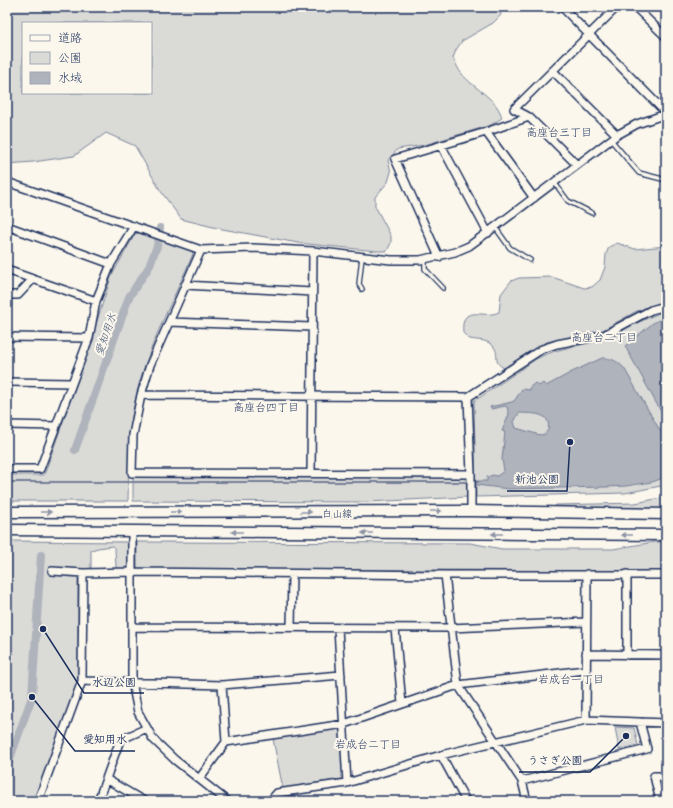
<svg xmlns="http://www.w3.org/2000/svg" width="673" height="808" font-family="'Playpen Sans','Klee One',sans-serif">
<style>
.green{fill:#dadad7;stroke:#7a849a;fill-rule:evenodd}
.water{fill:#afb3bb;stroke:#747e96;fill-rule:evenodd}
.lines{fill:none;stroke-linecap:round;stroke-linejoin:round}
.stream{stroke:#747e96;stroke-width:2}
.canal{stroke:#afb3bb;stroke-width:8}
.lane-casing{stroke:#1b2f5e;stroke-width:6}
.street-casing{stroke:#1b2f5e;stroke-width:10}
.secondary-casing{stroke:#1b2f5e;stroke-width:13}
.lane{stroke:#fbf7ec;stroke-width:3.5}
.street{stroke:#fbf7ec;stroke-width:7}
.secondary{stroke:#fbf7ec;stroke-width:10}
.oneway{fill:#8b93a5}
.labels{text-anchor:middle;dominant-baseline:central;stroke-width:4;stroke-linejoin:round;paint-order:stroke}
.street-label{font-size:10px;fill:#1b2f5e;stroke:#fbf7ec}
.neighbourhood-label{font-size:11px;fill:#1b2f5e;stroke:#fbf7ec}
.water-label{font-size:11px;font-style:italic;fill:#47577a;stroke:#fbf7ec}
.leader{fill:none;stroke:#1b2f5e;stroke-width:1.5}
.callout-dot{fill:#1b2f5e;stroke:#fbf7ec;stroke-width:1.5}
.callout-label{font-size:11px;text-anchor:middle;font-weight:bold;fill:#1b2f5e;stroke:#fbf7ec;stroke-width:4;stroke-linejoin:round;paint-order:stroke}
</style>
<rect width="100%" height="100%" fill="#fbf7ec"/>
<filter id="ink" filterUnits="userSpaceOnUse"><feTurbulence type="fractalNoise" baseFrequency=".025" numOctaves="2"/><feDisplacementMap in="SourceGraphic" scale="8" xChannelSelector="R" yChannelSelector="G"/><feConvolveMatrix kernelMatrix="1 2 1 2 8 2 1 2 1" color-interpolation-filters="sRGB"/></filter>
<g filter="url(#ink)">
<!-- green -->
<path class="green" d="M7,7h492l2,8 -8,8 -31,18 -6,9 -3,8c3,5 5,12 9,16 12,15 36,25 40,44l-11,7 -67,20 -26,4 -10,11 3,12 -3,10 -13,15v9l16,30v7l-4,8h-10l-79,-8 -81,-15 -36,-9 -21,-29 -25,-44 -29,-13 -32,23 -41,6 -26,2zM23,23h128v70h-128z
M139,233l53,18 1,3c-20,47 -48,98 -58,147 -8,34 -6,67 -7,100h-121v-26h37l37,-104 30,-94 24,-43z
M617,243l18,6 31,-3v54l-31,12 -32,18 -56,12 -43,26c-12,-6 -4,-13 -10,-21 -6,-8 -16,-6 -24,-8 -2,-1 -5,-4 -7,-6 -3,-31 21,-13 36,-21l2,-18 10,-13 8,-3 33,-1 32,11 8,-1 8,-7 5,-13 1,-13 3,-7z
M666,311v174l-41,8 -149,4 -2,-97h2l60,-41c24,-13 50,-13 75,-22 8,-2 14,-9 21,-12 11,-4 22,-11 34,-14z
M133,476l330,1 3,2 1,18 -100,5 -234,-1z
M666,497v12l-110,-1 -1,-2 1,-1 79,-2z
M7,541l121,1v25l-2,2h-9l-1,-2 -1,-18 -3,-3 -14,2 -7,2v18l-2,1h-32v6l21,1v106l-44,119h-27z
M137,542l333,1 32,6h111l41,-7h12v29l-526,-2 -3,-2z
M615,727l19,1 4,17 -19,5z
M338,728l3,3 2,46 -2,2 -58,10 -10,-50z"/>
<!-- water -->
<path class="water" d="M663,318h3v103l-41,-75 28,-23z
M602,358c10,0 15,3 22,10l38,66 4,10v33l-14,5 -26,4 -19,1 -98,2 -33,-4v-4h11v-4l6,-2 4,1 7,-5 -2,-12 3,-27 -3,-1 7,-17 -2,-7 -2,-1 -14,3 -1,-2 22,-5 3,-2 7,-11 8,1 -1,-2 6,-5 4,3 4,-3 3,3 26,-14zM519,413c11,1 33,-2 29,17l-3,4 -5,1 -24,-7 -2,-6z"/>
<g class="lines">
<!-- stream -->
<path class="stream" d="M7,482h471"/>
<!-- canal -->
<path class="canal" d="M75,450l54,-153 20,-30 8,-21 3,-18
M8,764l24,-67 9,-142"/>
<defs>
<path id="lane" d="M611,140l28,33 27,7
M554,182l14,19 24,12
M495,227l15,21 20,12
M425,259v10l18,19
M362,289l-3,-5 3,-27"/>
<path id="street" d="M562,7l104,106
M635,7l31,30
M553,71l64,64
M486,132l48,66
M441,145l47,88
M577,165l-48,-48 -15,-8 103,-102
M7,182l194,68 52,-2 60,3 78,9h29l35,-8 14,-6 26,-19 122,-92 20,-11 29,-10
M7,226l104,38
M201,250l-51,115 -9,30 -8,40 -1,38 339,1
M439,257l-44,-98 91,-27 43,-15
M7,270l89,31
M185,285l127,7
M7,295h11l15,-16
M169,322l143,5
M7,337l82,1
M7,382l65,1
M141,395l327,2 74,-48 15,-5 47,-9 47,-25 15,-4
M468,397l3,77v37
M7,425l49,1
M7,469h33l49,-131 7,-37 15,-37 23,-38
M311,473l2,-222
M132,532v150l6,30 15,27 22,21 52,41
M52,571l31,2 49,-1 313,3h221
M445,575l13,110 64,96 5,20
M133,627l317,1 136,-6
M291,627l1,-53
M338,628l9,155
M395,628l7,76
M586,654l80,1
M627,655v-81
M82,681l140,4 119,-10
M222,685l4,57
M586,720l1,-146
M441,755l25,46
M106,779l38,22
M199,779l27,-37 118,-18 114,-39 127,-15
M522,781l125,-32 -7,-27
M38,801l44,-120 1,-108
M98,801l22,-61 27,-12
M270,801l7,-8 70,-10 94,-28 145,-35 80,3
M660,801l-6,-25h12"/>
<path id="secondary" d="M7,512l464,-1 195,3
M7,530l659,5"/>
</defs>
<!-- lane casing -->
<use href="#lane" class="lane-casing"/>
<!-- street casing -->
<use href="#street" class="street-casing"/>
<!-- secondary casing -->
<use href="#secondary" class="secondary-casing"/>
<!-- lane -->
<use href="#lane" class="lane"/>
<!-- street -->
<use href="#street" class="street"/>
<!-- secondary -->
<use href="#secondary" class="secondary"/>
</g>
<!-- one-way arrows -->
<defs><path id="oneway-solid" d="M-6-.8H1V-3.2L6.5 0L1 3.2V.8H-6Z"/></defs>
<g class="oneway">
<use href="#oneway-solid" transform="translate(436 511)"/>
<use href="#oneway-solid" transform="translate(46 512)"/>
<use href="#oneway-solid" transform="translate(176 512)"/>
<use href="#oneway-solid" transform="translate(306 512)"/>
<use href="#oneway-solid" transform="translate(237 532) rotate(-180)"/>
<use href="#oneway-solid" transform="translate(367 533) rotate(-180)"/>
<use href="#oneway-solid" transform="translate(497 534) rotate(-180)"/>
<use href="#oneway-solid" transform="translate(627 535) rotate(-180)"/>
</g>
</g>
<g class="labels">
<!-- street labels -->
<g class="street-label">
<text x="337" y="512">白山線</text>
</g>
<!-- neighbourhood labels -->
<g class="neighbourhood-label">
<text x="559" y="131">高座台三丁目</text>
<text x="604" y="336">高座台二丁目</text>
<text x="266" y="406">高座台四丁目</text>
<text x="571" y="678">岩成台一丁目</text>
<text x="368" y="743">岩成台二丁目</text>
</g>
<!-- water labels -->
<g class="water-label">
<text transform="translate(105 334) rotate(-71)">愛知用水</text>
</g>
</g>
<!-- callouts -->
<path class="leader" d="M570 442L567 491H507M43 629L84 693H144M32 697L75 751H135M626 736L590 772H519"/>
<g class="callout-dot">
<circle cx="570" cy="442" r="4"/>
<circle cx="43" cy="629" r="4"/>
<circle cx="32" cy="697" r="4"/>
<circle cx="626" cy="736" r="4"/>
</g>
<g class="callout-label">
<text x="537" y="483">新池公園</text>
<text x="114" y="686">水辺公園</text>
<text x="105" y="743">愛知用水</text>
<text x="555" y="764">うさぎ公園</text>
</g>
<!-- margin -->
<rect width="673" height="808" fill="none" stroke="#fbf7ec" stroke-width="24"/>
<rect x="12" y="12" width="649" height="784" fill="none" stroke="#1b2f5e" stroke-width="1.5" filter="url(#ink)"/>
<!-- legend -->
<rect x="22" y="22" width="130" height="72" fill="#fbf7ec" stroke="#a1a7b3"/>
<rect x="30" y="35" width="20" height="6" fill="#fbf7ec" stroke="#a1a7b3"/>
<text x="58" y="42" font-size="12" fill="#1b2f5e">道路</text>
<rect x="30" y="52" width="20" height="12" fill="#dadad7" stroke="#a1a7b3"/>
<text x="58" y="62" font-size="12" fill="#1b2f5e">公園</text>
<rect x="30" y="72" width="20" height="12" fill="#afb3bb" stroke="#a1a7b3"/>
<text x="58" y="82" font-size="12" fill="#1b2f5e">水域</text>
</svg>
